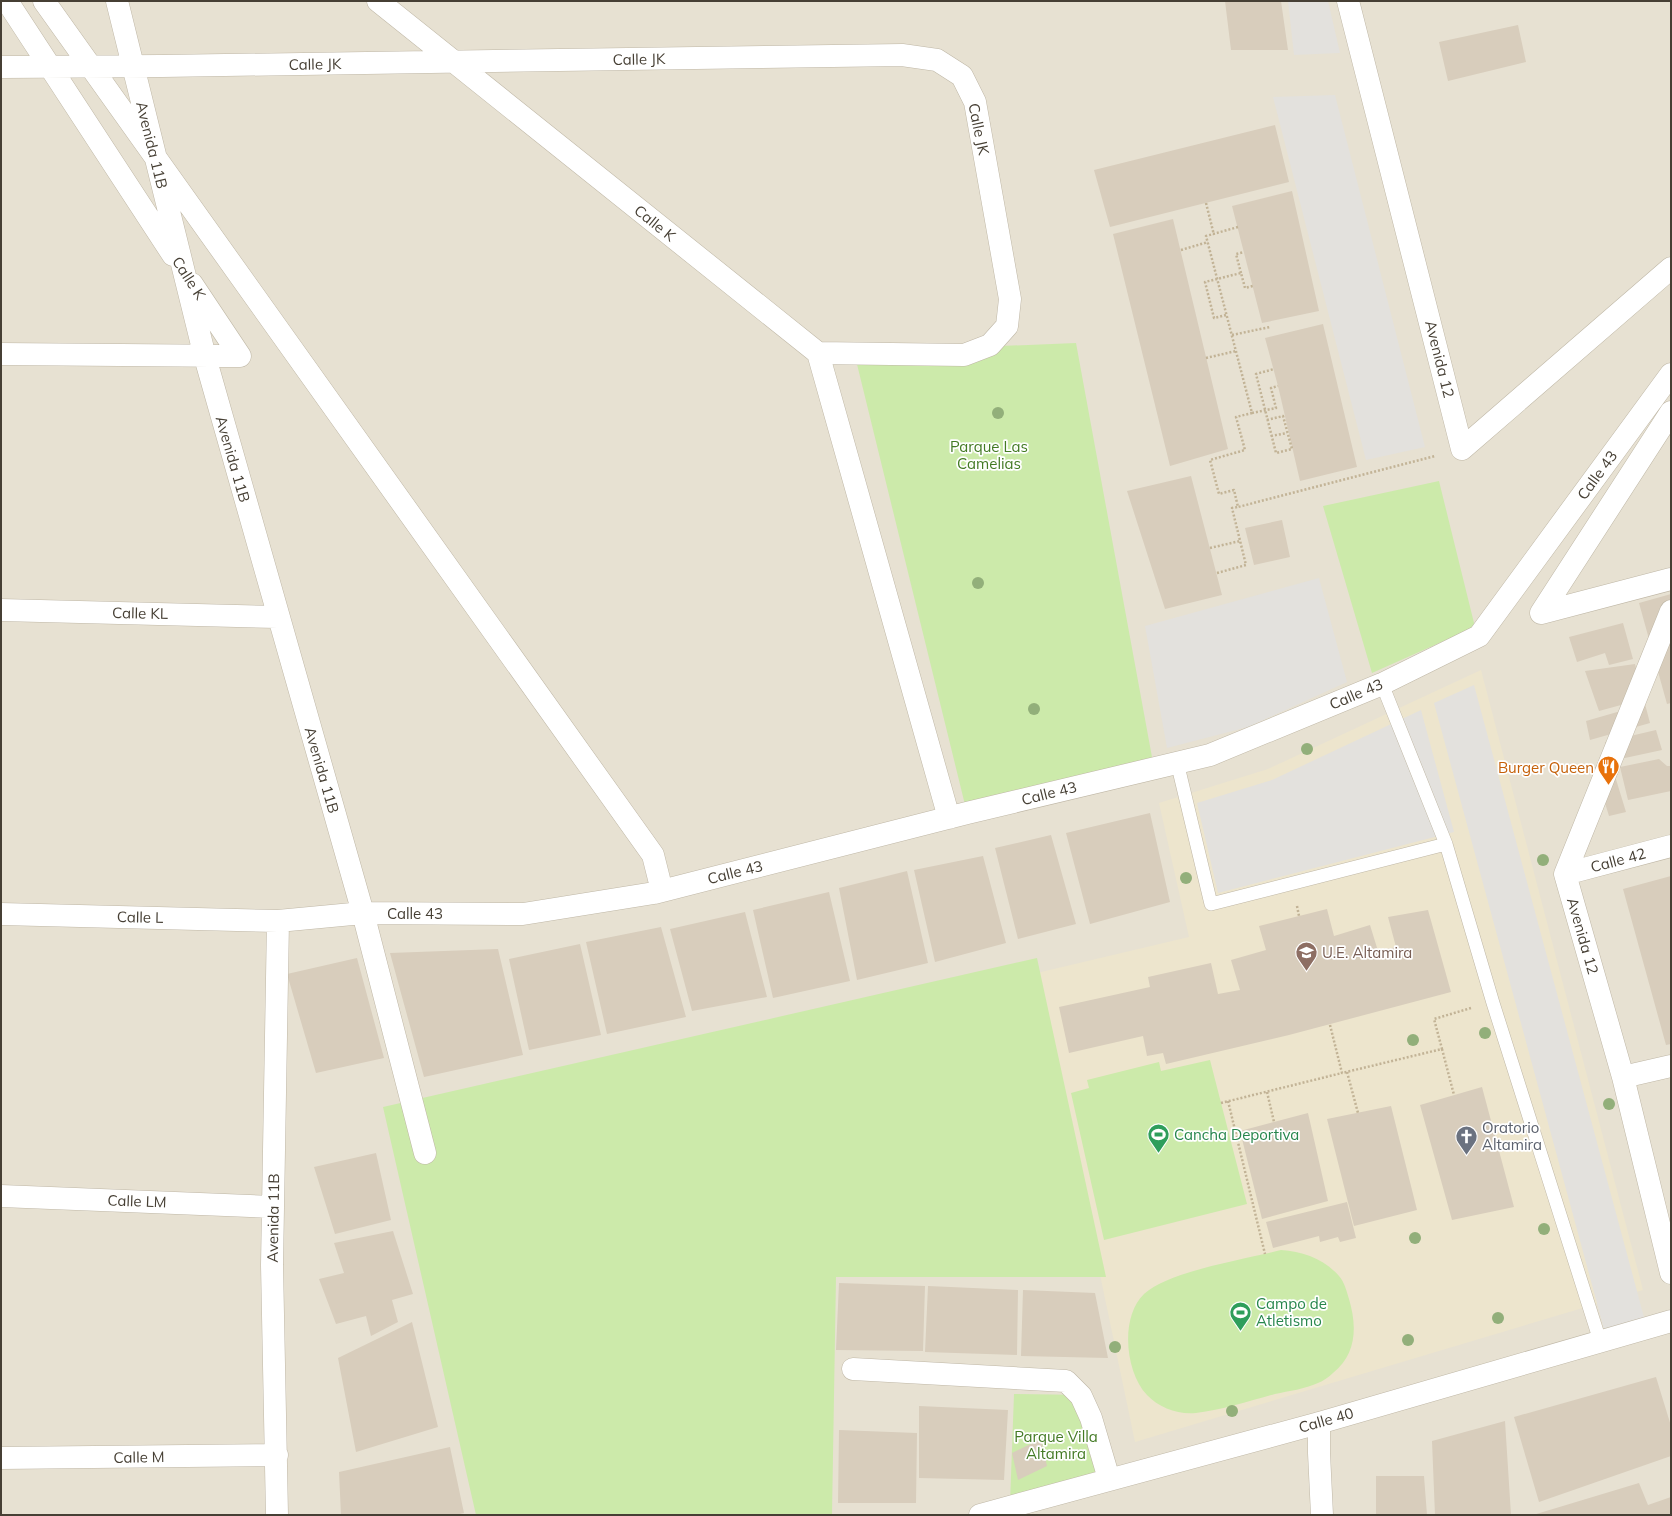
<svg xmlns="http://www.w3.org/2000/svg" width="1672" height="1516" font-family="Mulish,sans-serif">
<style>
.residential{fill:#e7e1d2}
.education{fill:#ede5cd}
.green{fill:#cceaaa}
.parking{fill:#e3e1dd}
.building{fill:#d8cdbc}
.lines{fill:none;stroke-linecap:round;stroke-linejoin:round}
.service-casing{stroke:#bfb7a6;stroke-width:14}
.minor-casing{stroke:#bfb7a6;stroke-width:23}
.path{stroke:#c2b396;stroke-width:2.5;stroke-dasharray:2 2;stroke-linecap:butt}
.service{stroke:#fff;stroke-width:13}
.minor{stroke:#fff;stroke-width:22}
.tree{fill:#92af7a}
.labels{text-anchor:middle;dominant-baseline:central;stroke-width:3.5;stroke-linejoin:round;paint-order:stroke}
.street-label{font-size:15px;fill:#463f34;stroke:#fff}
.park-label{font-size:15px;fill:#437a24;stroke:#fff}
.food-label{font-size:15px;fill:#c56008;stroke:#fff;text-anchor:end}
.education-label{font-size:15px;fill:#785e54;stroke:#fff;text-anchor:start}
.worship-label{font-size:15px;fill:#5b616d;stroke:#fff;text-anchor:start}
.leisure-label{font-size:15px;fill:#27864d;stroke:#fff;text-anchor:start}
</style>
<rect width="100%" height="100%" fill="#f3efe4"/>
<!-- residential -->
<path class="residential" d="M1,1h1670v1514h-1670z"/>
<!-- education -->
<path class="education" d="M1481,670l162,620 -508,152 -98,-469 152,-36 -30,-134 109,-34z"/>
<!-- green -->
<path class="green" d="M1076,343l78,425 -187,45 -113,-461z
M1439,481l36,146 -103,46 -49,-167z
M1037,958l69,319h-270l-4,238h-356l-93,-408z
M1210,1060l37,144 -143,36 -33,-147 18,-5 -2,-8 72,-18 2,9z
M1281,1250c22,2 42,8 58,26 5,5 8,16 10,23 8,27 8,55 -16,74 -4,4 -10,8 -15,10 -13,6 -29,8 -43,11 -26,7 -52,16 -79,19 -17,2 -37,-5 -49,-18 -22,-23 -27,-78 -3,-101 25,-23 102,-35 137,-44z
M1014,1394l73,1 24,80 -101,28z"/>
<!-- parking -->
<path class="parking" d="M1288,1h40l12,52 -46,2z
M1335,95l90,352 -59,13 -93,-363z
M1319,578l28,104 -99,45 -81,21 -22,-122z
M1474,685l171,636 -41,8 -170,-626z
M1421,710l33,122 -236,61 -21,-90 75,-23z"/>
<!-- building -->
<path class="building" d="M1225,1h56l7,49h-57z
M1518,25l8,37 -78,19 -9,-39z
M1275,125l14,57 -179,45 -16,-57z
M1292,191l27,120 -57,12 -30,-117z
M1173,219l55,230 -58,17 -57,-232z
M1323,324l34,143 -57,14 -22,-95 -13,-48z
M1191,476l31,119 -57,14 -38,-118z
M1282,520l8,37 -36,8 -9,-37z
M1671,594v109l-4,1 -28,-101z
M1623,623l10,36 -24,6 -4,-12 -28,9 -8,-25z
M1635,664l8,35 -44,12 -14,-40z
M1645,704l5,19 -60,17 -4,-19z
M1656,730l6,20 -51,11 -6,-19z
M1659,759l8,7h4v25l-43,9 -8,-33z
M1611,763l15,49 -17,4 -15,-49z
M1150,813l20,89 -80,22 -24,-91z
M1051,835l25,89 -58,15 -23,-91z
M983,856l23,87 -71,19 -21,-92z
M907,871l21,92 -71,17 -18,-92z
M1671,876v168l-5,1 -43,-156z
M829,892l21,89 -77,17 -20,-88z
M1327,909l7,27 36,-11 8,26 18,-4 -8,-30 40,-7 23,82 -162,43 -123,29 -3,-11 -16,3 -4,-20 -74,17 -10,-46 91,-20 -2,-10 63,-14 7,31 22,-4 -9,-30 35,-10 -7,-24z
M745,912l22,85 -75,14 -22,-82z
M661,927l25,90 -79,17 -21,-92z
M580,944l21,91 -72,15 -20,-91z
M498,949l25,106 -99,22 -34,-124z
M357,958l27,100 -68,15 -29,-99z
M1482,1087l32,120 -62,13 -32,-115z
M1391,1106l26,104 -63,16 -27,-107z
M1308,1113l20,88 -66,18 -22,-88z
M376,1153l15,67 -56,14 -21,-67z
M1347,1202l9,36 -16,4 -2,-5 -18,5 -1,-6 -46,12 -7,-26z
M393,1231l20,63 -21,6 6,22 -27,14 -5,-20 -30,8 -17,-45 25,-6 -10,-30z
M839,1283l86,3 -2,65 -87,-1z
M928,1286l90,4 -1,65 -92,-3z
M1023,1290l72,3 13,65 -87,-2z
M412,1322l26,105 -82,25 -18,-94z
M1656,1377l15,49v30l-132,46 -25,-85z
M919,1406l89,4 -4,70 -85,-2z
M1505,1421l6,94h-76l-3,-74z
M839,1430l78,3 -1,70h-78z
M1041,1439l6,27 -29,14 -6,-27z
M450,1447l14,66 -8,2h-115l-2,-43z
M1376,1476h48l3,39h-51z
M1639,1483l9,22 23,-8v18h-138z"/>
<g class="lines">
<defs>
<path id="service" d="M1382,684l64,160
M1177,762l34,142 235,-60 47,159 107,338"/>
<path id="minor" d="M7,1l166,254
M44,1l609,854 9,36
M117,1l88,356 158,556 62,240
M1348,1l114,448 209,-181
M1,67l161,-1 740,-11 35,5 25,16 13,26 35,197 -3,27 -17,19 -26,10 -146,-2 -440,-352
M818,353l131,465
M1,354l239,2 -48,-72
M1671,412l-130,201 130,-34
M1,610l277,7
M1671,611l-106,263 58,203 48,196
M1565,874l106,-28
M1,914l277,7 85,-8 160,1 131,-21 313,-80 243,-58 172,-71 97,-48 192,-262
M1623,1077l48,-11
M1,1196l272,11
M853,1369l213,12 15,15 10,22 18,61
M1319,1423v30l3,62
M1,1458l276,-3
M277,1515l-5,-250 6,-344
M980,1515l339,-92 352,-102"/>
</defs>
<!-- service casing -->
<use href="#service" class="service-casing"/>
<!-- minor casing -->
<use href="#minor" class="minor-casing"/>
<!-- path -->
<path class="path" d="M1206,203l8,32
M1238,227l-32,9 46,177 -16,4 9,33 -35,10 9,34 15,-4 4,17 197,-51
M1181,250l27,-8
M1241,273l-5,-19 8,-2
M1226,315l-12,3 -9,-36 36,-9 4,15 8,-2
M1232,335l38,-8
M1206,358l30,-7
M1252,413l24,-5 -5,-20 7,-2
M1267,420l16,-4 9,33 -16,4 -20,-79 18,-5
M1271,436l16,-3
M1210,548l30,-7
M1217,573l29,-8 -14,-57 6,-1
M1297,906l2,10
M1330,1025l12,48 100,-24 -8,-30 37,-11
M1442,1049l12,46
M1347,1072l11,41
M1267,1092l7,30
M1228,1101l37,153
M1221,1103l121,-30"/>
<!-- service -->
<use href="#service" class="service"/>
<!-- minor -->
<use href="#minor" class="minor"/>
</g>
<!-- trees -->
<g class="tree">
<circle cx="998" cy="413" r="6"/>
<circle cx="978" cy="583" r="6"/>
<circle cx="1034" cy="709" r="6"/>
<circle cx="1307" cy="749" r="6"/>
<circle cx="1543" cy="860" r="6"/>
<circle cx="1186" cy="878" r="6"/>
<circle cx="1485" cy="1033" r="6"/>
<circle cx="1413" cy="1040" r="6"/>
<circle cx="1609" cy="1104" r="6"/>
<circle cx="1544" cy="1229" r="6"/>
<circle cx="1415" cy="1238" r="6"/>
<circle cx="1498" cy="1318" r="6"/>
<circle cx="1408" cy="1340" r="6"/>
<circle cx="1115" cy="1347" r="6"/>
<circle cx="1232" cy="1411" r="6"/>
</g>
<!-- icons -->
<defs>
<symbol id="restaurant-pin" viewBox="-11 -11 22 30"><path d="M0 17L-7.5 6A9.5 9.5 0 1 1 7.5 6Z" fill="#e8710a" stroke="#fff"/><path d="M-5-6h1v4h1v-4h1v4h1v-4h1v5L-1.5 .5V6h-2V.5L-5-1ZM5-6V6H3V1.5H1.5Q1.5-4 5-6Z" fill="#fff"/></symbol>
<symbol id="school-pin" viewBox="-11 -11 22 30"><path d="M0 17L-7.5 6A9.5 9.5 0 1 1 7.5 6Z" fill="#8d6e63" stroke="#fff"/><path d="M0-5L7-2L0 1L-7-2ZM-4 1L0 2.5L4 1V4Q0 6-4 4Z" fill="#fff"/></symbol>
<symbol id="stadium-pin" viewBox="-11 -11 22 30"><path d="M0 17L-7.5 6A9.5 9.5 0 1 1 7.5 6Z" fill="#2e9e5b" stroke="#fff"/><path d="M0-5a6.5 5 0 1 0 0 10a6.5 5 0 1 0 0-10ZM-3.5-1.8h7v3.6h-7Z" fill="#fff"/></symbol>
<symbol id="church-pin" viewBox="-11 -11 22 30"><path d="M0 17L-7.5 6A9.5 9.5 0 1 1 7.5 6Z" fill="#6b7280" stroke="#fff"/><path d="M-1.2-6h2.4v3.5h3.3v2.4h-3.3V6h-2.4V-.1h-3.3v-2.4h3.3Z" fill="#fff"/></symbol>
</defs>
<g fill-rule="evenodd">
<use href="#restaurant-pin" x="1596" y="754" width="25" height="34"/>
<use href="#school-pin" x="1294" y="940" width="25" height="34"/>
<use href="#stadium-pin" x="1146" y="1122" width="25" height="34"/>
<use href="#church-pin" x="1454" y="1124" width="25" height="34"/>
<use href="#stadium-pin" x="1228" y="1300" width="25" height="34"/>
</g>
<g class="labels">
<!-- street labels -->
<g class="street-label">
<text transform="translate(639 59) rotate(-1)">Calle JK</text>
<text transform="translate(315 64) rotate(-1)">Calle JK</text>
<text transform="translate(979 129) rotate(78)">Calle JK</text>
<text transform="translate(152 145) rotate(76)">Avenida 11B</text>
<text transform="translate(655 223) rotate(39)">Calle K</text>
<text transform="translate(189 278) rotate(57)">Calle K</text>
<text transform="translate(1440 359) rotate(76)">Avenida 12</text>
<text transform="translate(233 459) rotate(74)">Avenida 11B</text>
<text transform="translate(1597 475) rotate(-54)">Calle 43</text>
<text transform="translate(140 613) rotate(1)">Calle KL</text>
<text transform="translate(1356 694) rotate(-23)">Calle 43</text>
<text transform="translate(322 770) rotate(74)">Avenida 11B</text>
<text transform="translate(1049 793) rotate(-14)">Calle 43</text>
<text transform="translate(1618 860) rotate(-15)">Calle 42</text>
<text transform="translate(735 872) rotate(-14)">Calle 43</text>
<text x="415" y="913">Calle 43</text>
<text transform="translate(140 917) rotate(1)">Calle L</text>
<text transform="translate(1583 936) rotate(74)">Avenida 12</text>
<text transform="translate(137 1201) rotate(2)">Calle LM</text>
<text transform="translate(273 1218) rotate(-89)">Avenida 11B</text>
<text transform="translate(1326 1420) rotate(-16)">Calle 40</text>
<text transform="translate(139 1457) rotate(-1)">Calle M</text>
</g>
<!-- park labels -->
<g class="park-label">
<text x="989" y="446">Parque Las<tspan x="989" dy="17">Camelias</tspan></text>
<text x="1056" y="1436">Parque Villa<tspan x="1056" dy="17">Altamira</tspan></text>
</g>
<!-- food labels -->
<g class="food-label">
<text x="1594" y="767">Burger Queen</text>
</g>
<!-- education labels -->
<g class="education-label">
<text x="1322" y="952">U.E. Altamira</text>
</g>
<!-- worship labels -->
<g class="worship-label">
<text x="1482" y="1127">Oratorio<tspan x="1482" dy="17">Altamira</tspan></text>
</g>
<!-- leisure labels -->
<g class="leisure-label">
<text x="1174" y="1134">Cancha Deportiva</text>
<text x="1256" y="1303">Campo de<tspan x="1256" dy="17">Atletismo</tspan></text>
</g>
</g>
<!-- border -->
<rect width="1672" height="1516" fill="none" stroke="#463f34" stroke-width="4"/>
</svg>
